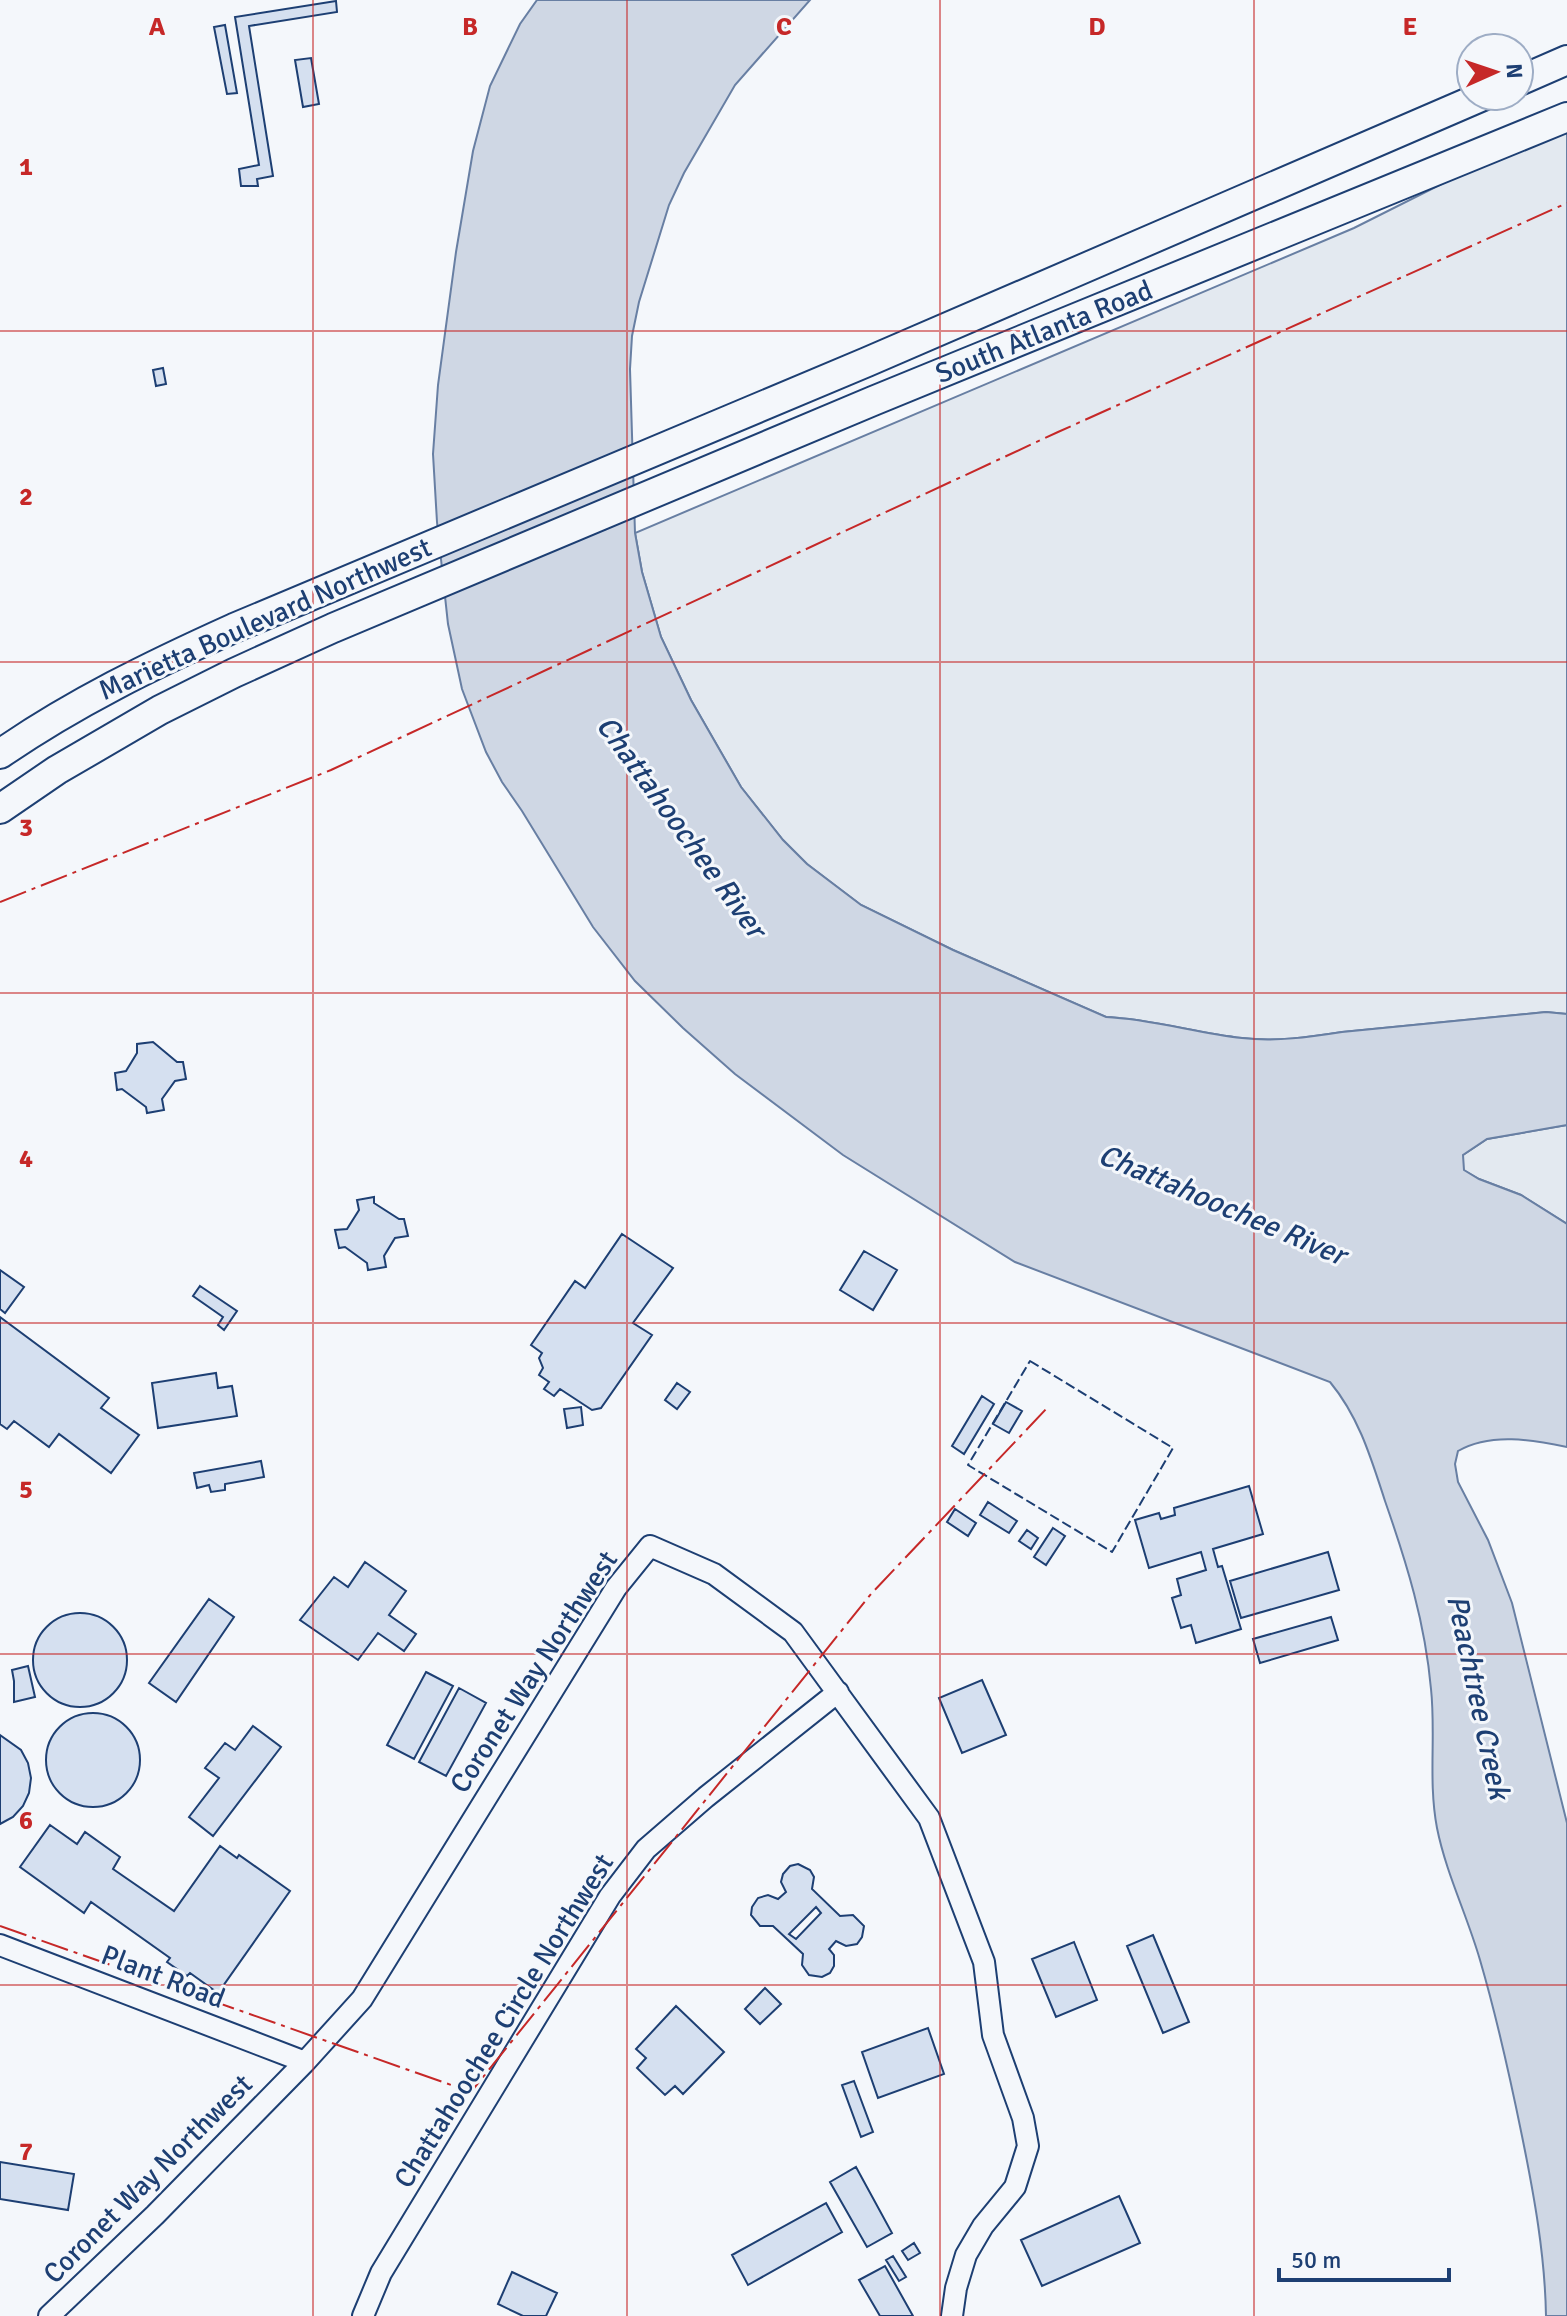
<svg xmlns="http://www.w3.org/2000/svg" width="1567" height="2316" font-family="Signika,sans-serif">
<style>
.green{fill:#e3e9f0;stroke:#687fa3;stroke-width:2}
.water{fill:#cfd7e4;stroke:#687fa3;stroke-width:2}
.building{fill:#d5e0f0;stroke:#1d3f73;stroke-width:2;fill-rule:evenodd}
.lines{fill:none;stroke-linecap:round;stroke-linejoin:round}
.minor-casing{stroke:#1d3f73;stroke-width:24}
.secondary-casing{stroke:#1d3f73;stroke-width:32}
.minor{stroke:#f4f7fb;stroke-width:20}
.secondary{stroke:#f4f7fb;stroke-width:28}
.fence{stroke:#1d3f73;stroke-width:2;stroke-dasharray:10 4;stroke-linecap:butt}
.power{stroke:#c62828;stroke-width:2;stroke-dasharray:28 6 4 6;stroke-linecap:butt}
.grid{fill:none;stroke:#c62828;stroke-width:2;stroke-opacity:0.55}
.labels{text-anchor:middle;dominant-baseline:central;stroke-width:6;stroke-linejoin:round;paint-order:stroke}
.street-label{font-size:28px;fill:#1d3f73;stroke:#f4f7fb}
.water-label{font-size:30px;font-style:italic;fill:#1d3f73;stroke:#f4f7fb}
.grid-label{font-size:26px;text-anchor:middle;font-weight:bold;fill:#c62828;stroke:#f4f7fb;stroke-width:6;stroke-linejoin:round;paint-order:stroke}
</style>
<rect width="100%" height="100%" fill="#f4f7fb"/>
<!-- green -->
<path class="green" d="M1567,121v893l-21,-2 -204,20c-32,5 -67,10 -100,6 -46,-5 -90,-19 -136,-21l-153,-67 -92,-45 -54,-41 -24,-24 -42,-53 -50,-87 -30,-63 -19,-65 -7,-39 719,-305z
M1567,1125v99l-46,-29 -42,-16 -16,-9v-15l24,-16z"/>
<!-- water -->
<path class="water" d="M537,0h273l-75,85 -51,88 -15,32 -30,97 -7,34 -2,33 5,164 7,39 19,65 30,63 50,87 42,53 24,24 54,41 92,45 153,67c46,2 90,16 136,21 33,4 68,-1 100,-6l204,-20 21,2v111l-80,14 -24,16 1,15 15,9 42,16 46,29v223c-35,-7 -76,-15 -109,4l-3,13 3,18 30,58 24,63 55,220v493h-21c-1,-61 -12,-121 -24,-180 -12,-59 -25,-118 -42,-176 -13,-45 -34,-87 -43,-132 -9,-47 -1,-93 -6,-139 -6,-67 -24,-125 -46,-188 -14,-43 -26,-84 -55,-119l-315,-120 -172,-107 -108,-81 -52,-46 -48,-47 -42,-54 -71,-116 -20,-29 -16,-30 -24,-63 -14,-65 -11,-102 -4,-68 5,-69 18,-133 17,-101 17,-65 30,-62z"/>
<!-- building -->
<path class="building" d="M336,1l1,11 -88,14 24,150 -16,3 1,7h-17l-2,-17 20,-4 -24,-148z
M225,25l12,68 -10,1 -13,-67z
M311,58l8,46 -16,3 -8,-47z
M163,368l3,16 -10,2 -3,-16z
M153,1042l24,20h6l3,17 -11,2 -13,18 2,11 -17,3 -1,-6 -24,-18 -5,1 -2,-17 11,-2 11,-18v-9z
M374,1197v6l25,16h5l4,17 -13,2 -11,18 2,11 -18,3 -1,-7 -22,-16 -6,1 -4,-18 12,-1 12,-19 -2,-10z
M622,1234l51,34 -40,55 19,12 -51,73 -9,2 -32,-21 -6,7 -10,-7 5,-7 -10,-7 4,-7 -4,-10 3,-5 -11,-8 44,-64 10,7z
M864,1251l33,19 -24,40 -33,-20z
M0,1270l24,17 -19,26 -5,-4z
M200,1286l37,25 -13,19 -6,-5 5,-8 -30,-21z
M0,1317l109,81 -8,10 38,27 -28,38 -52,-39 -10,13 -35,-26 -7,8 -7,-5z
M216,1373l2,15 14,-2 5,30 -79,12 -6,-45z
M677,1383l13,9 -13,17 -12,-9z
M982,1396l12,8 -30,50 -12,-8z
M1006,1402l16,9 -13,22 -16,-9z
M581,1407l2,18 -16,3 -3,-19z
M261,1461l3,16 -39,7v6l-14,2 -2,-7 -12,3 -3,-15z
M1249,1486l14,48 -50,15 5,18 4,-1 19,63 -45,14 -5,-18 -10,3 -9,-30 9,-3 -4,-16 29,-9 -5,-18 -52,16 -14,-48 24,-7 2,6 14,-4 -1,-7z
M988,1502l29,19 -8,12 -29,-18z
M955,1509l21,14 -8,13 -21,-14z
M1053,1528l12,8 -19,29 -12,-8z
M1027,1530l11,8 -7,11 -12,-8z
M1328,1552l11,38 -98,28 -11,-37z
M365,1562l41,29 -17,24 27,19 -12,17 -26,-18 -20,27 -58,-40 34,-43 14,10z
M209,1599l25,18 -58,85 -27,-19z
M33 1660a47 47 0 1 1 94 0a47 47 0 1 1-94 0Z
M1331,1617l7,23 -78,23 -7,-24z
M28,1666l7,31 -21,5v-21l-2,-11z
M426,1672l27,14 -39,73 -27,-14z
M982,1680l24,55 -44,18 -23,-55z
M459,1688l27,15 -40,73 -27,-14z
M46 1760a47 47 0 1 1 94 0a47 47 0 1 1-94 0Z
M253,1726l28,21 -68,89 -24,-19 30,-39 -14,-10 20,-25 10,7z
M0,1735l21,15 7,13 3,15 -2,15 -6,13 -10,11 -13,7z
M50,1825l27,19 8,-12 35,25 -7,12 61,42 46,-65 17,12 2,-3 51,36 -72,102 -28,-20 -3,3 -20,-14 3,-4 -79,-56 -7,11 -64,-46z
M798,1864l12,6 4,7 -2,12 28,27 13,-1 11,11 -2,11 -5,7 -11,2 -10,-5 -7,8 5,6v11l-4,7 -8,4 -13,-2 -7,-10 1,-11 -30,-28h-13l-9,-11 1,-8 6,-9 10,-3 10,4 8,-7 -5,-10 2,-8 7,-8zM816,1907l5,6 -25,26 -7,-5z
M1153,1935l36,87 -26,11 -36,-87z
M1074,1942l23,58 -41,17 -24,-58z
M765,1988l16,16 -21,20 -15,-15z
M676,2006l48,46 -41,42 -8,-8 -10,9 -28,-27 9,-10 -10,-9z
M928,2028l16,46 -66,24 -16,-46z
M854,2081l19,51 -12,5 -19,-52z
M0,2162l74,12 -6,36 -68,-11z
M856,2167l36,66 -25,14 -37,-65z
M1119,2196l21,47 -98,43 -21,-46z
M826,2203l16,29 -94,53 -16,-30z
M914,2243l6,10 -12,7 -6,-9z
M893,2256l13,21 -7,4 -13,-21z
M885,2266l28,50h-33l-21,-36z
M512,2272l45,21 -11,23h-23l-25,-12z"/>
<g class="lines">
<defs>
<path id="minor" d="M0,1945l305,117
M49,2316l106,-101 150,-153 57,-63 254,-411 34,-42 64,28 79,58 136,186 55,144 9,73 30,83 5,28 -13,41 -32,39 -17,29 -10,33 -4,28
M363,2316l18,-43 229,-377 36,-47 60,-52 132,-105"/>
<path id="secondary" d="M1519,81l48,-21
M0,754c74,-51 152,-89 234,-126l633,-266 616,-266
M0,809l57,-39 103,-60 74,-37 99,-45 540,-227 694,-284"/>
</defs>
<!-- minor casing -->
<use href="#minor" class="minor-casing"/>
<!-- secondary casing -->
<use href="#secondary" class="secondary-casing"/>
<!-- minor -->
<use href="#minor" class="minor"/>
<!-- secondary -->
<use href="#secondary" class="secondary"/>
<!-- fence -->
<path class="fence" d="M1030,1361l143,87 -61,104 -144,-87z"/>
<!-- power -->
<path class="power" d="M0,902l331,-132 727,-338 509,-229
M0,1926l471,166 400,-498 177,-187"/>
</g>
<!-- grid -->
<path class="grid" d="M313,0v2316M627,0v2316M940,0v2316M1254,0v2316M0,331h1567M0,662h1567M0,993h1567M0,1323h1567M0,1654h1567M0,1985h1567"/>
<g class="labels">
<!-- street labels -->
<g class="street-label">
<text transform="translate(1044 332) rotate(-22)">South Atlanta Road</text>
<text transform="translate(265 619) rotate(-24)">Marietta Boulevard Northwest</text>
<text transform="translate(534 1672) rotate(-57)">Coronet Way Northwest</text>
<text transform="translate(163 1977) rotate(21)">Plant Road</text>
<text transform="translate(504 2021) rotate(-58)">Chattahoochee Circle Northwest</text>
<text transform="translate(148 2179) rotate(-45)">Coronet Way Northwest</text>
</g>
<!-- water labels -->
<g class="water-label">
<text transform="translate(681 827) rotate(54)">Chattahoochee River</text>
<text transform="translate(1222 1205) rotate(23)">Chattahoochee River</text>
<text transform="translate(1478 1697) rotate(78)">Peachtree Creek</text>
</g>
</g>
<g class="grid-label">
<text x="157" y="35">A</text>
<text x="470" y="35">B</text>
<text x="784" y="35">C</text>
<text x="1097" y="35">D</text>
<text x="1410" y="35">E</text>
<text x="26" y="175">1</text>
<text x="26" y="505">2</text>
<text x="26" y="836">3</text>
<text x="26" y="1167">4</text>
<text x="26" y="1498">5</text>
<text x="26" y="1829">6</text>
<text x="26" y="2160">7</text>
</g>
<!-- north arrow -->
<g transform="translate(1495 72) rotate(87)"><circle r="38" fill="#f4f7fb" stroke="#9eadc5" stroke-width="2"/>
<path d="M0-6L14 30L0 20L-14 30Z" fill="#c62828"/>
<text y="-12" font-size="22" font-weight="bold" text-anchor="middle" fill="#1d3f73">N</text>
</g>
<!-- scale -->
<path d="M1279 2268v12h170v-12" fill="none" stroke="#1d3f73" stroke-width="4"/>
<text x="1291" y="2268" font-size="24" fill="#1d3f73" stroke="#f4f7fb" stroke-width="6" paint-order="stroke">50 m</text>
</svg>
